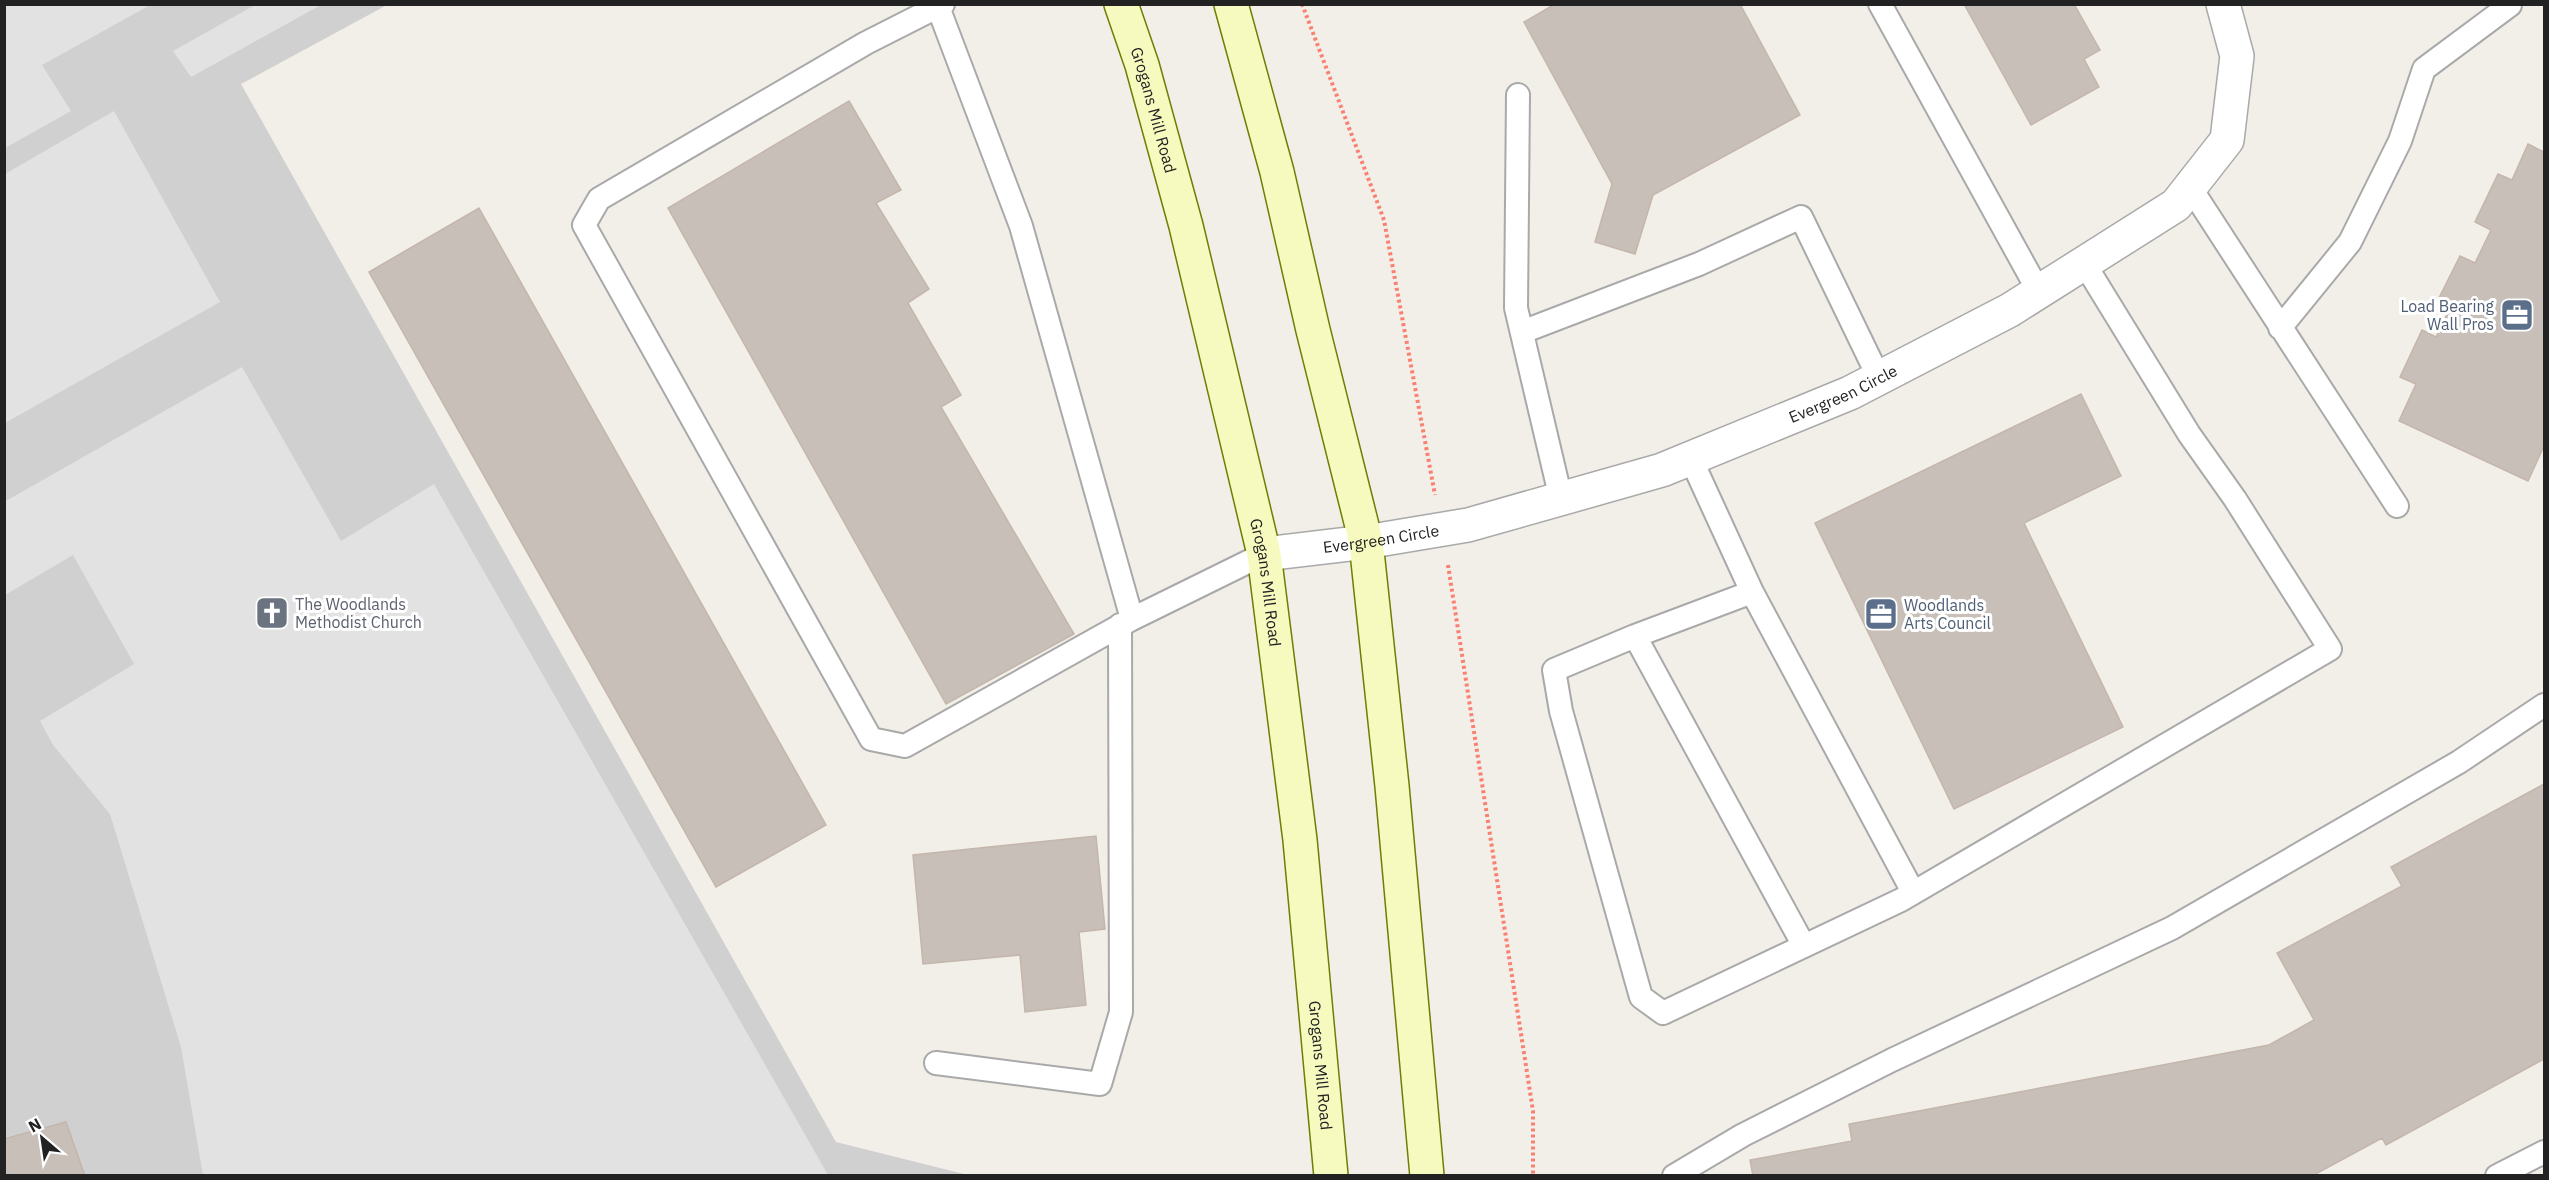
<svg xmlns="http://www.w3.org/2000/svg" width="2549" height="1180" font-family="'IBM Plex Sans',sans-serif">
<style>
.religious{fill:#d0d0d0}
.parking{fill:#e2e2e2}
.building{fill:#c7bfb8;stroke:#c4b6ab;stroke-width:1.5}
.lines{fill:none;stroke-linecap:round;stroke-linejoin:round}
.lane-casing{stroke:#a9a9a9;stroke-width:26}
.street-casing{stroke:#a9a9a9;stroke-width:36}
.secondary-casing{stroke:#707d05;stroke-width:36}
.path{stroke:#fa8072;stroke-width:4;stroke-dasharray:3 3;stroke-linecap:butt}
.lane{stroke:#fff;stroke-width:22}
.street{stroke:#fff;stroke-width:33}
.secondary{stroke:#f7fabf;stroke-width:33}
.labels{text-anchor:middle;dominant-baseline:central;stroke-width:6;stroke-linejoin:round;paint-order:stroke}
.street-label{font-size:16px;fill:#222;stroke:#fff}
.service-label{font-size:16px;fill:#4e5e75;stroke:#fff;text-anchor:end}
.worship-label{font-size:16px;fill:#5b616d;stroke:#fff;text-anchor:start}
</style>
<rect width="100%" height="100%" fill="#f2efe9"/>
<!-- religious -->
<path class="religious" d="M5,5h382l-146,79 595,1058 132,33 -963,1z"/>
<!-- parking -->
<path class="parking" d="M5,4h145v1l-108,60 29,46 -66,37z
M257,4l64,1 -130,72 -18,-26z
M114,111l106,191 -215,121v-249z
M242,367l99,174 93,-57 394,691h-625l-22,-128 -71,-233 -57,-69 -13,-24 94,-57 -61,-109 -68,40 -1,-93z"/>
<!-- building -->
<path class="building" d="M1555,4h185l60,111 -147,80 -18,59 -40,-12 17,-58 -88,-162z
M1964,4h110l26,46 -16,9 15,28 -68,38z
M849,101l52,89 -25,13 53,86 -21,14 53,92 -20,12 133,227 -128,70 -278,-496z
M2528,144l16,8v294l-16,35 -129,-60 17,-37 -16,-7 22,-47 14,7 16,-33 -13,-6 21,-42 15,7 16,-33 -16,-8 23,-48 14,6z
M479,208l347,617 -110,62 -347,-615z
M2081,394l40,82 -97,47 99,204 -169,82 -139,-286z
M2544,784v275l-158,86 -4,-7 -70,38h-559l-3,-16 102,-19 -3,-17 420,-79 45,-25 -37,-67 125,-67 -11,-19z
M1096,836l9,93 -26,3 7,73 -61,7 -5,-57 -97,9 -10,-109z
M66,1122l19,54h-81v-37z"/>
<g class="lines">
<defs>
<path id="lane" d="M943,4l-77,39 -267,156 -15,26 287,514 34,7 227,-127 132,-65
M1880,4l159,288
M938,7l83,219 111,393
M1518,95l-2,213 45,191
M2190,187l207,319
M2280,328l70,-86 50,-101 24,-72 86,-64
M1522,332l177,-68 102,-47 78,161
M1691,459l61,133
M1635,636l117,-44 161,300
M1804,946l-169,-310 -81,34 7,41 80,286 22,16 238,-113 429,-251 -95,-150 -46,-65 -105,-171
M936,1063l164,21 21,-72 -1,-387
M1674,1176l69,-41 149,-75 280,-132 287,-166 85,-57
M2497,1176l47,-24"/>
<g id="street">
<path id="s1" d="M1264,554l102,-12 102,-17 194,-55 188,-77 160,-83 166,-105 51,-65 10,-84 -14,-52"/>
</g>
<g id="secondary">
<path id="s2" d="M1121,4l21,61 44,161 78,328 36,286 31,336"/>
<path d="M1231,4l46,168 36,158 53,212 26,244 35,390"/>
</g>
</defs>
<!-- lane casing -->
<use href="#lane" class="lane-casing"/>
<!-- street casing -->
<use href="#street" class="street-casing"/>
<!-- secondary casing -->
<use href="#secondary" class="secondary-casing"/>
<!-- path -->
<path class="path" d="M1302,4l82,216 51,275
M1448,565l85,546v65"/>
<!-- lane -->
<use href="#lane" class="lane"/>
<!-- street -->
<use href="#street" class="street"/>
<!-- secondary -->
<use href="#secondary" class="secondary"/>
</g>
<!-- icons -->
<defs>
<symbol id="office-square" viewBox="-11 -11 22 22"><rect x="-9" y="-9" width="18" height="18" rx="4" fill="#5c6f8a" stroke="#fff"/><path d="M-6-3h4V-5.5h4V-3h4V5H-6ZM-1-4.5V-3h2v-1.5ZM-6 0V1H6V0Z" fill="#fff"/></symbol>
<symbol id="church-square" viewBox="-11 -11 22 22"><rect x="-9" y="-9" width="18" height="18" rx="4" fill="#6b7280" stroke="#fff"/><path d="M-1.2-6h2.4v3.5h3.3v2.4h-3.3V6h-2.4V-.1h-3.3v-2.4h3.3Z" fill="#fff"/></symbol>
</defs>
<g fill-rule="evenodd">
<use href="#office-square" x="2498" y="296" width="38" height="38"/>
<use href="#church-square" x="253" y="594" width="38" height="38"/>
<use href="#office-square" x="1862" y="595" width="38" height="38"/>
</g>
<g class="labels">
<!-- street labels -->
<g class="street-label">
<text stroke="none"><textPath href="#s2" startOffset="111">Grogans Mill Road</textPath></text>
<text stroke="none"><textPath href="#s1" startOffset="604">Evergreen Circle</textPath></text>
<text stroke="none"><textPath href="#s1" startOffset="118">Evergreen Circle</textPath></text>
<text stroke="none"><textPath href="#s2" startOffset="597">Grogans Mill Road</textPath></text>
<text stroke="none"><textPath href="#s2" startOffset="1083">Grogans Mill Road</textPath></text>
</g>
<!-- service labels -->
<g class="service-label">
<text x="2494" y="306">Load Bearing<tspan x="2494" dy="18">Wall Pros</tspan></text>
<text x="1904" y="605" text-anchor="start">Woodlands<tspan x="1904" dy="18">Arts Council</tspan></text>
</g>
<!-- worship labels -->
<g class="worship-label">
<text x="295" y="604">The Woodlands<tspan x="295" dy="18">Methodist Church</tspan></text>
</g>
</g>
<!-- border -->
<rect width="2549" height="1180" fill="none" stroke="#222222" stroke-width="12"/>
<!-- north arrow -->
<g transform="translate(42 1138) rotate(331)" stroke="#ffffff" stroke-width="4.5" paint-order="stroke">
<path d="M0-4.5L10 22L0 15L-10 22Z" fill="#222222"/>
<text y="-9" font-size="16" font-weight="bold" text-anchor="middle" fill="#222222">N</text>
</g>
</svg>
